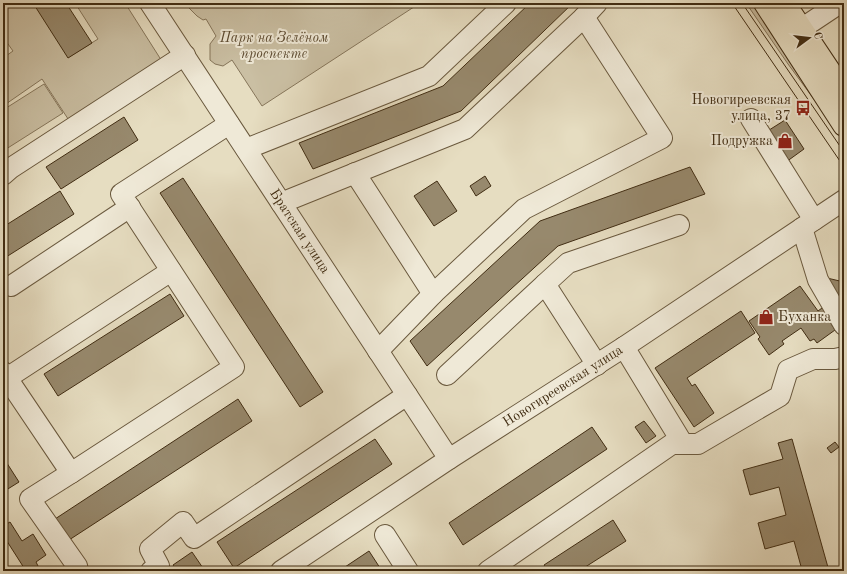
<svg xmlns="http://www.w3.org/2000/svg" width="847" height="574" font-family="'Old Standard TT',serif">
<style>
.green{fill:#cabfa3;stroke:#86765b}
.building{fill:#97896d;stroke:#412d13}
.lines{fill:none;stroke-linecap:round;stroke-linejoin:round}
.minor-casing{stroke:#6a593e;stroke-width:22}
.major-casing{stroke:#412d13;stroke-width:24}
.minor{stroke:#efe9d7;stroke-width:20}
.major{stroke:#e6ddc1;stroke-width:22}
.tram{stroke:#412d13;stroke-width:1}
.labels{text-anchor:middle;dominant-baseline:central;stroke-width:4;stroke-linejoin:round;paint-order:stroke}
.park-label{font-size:14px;font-style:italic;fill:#5c4a30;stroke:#efe9d7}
.poi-label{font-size:14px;fill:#412d13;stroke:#efe9d7;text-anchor:end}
.street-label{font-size:14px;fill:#412d13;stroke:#efe9d7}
</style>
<rect width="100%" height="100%" fill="#e6ddc1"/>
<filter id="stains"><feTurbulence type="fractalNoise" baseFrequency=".005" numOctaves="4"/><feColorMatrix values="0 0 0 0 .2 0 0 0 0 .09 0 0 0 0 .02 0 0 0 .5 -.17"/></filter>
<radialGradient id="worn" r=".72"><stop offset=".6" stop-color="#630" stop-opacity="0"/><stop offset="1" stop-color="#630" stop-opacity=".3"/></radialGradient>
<!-- green -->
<path class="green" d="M3,3h31l35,54 29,-18 -23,-36h50l40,63 -93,59 -30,-46 -39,27v-48l10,-7 -10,-14z
M184,3h236l-158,103 -30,-46 -9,6 -8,-2 -5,-4v-16l6,-8 -10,-17 -3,1 -6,-4z
M746,3h12l86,132v5l-56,-76z
M44,84l19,29 -60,38v-41z"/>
<!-- building -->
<path class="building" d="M33,3h33l26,40 -24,15z
M530,3h43l-112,108 -148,58 -14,-26 144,-57z
M124,117l14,23 -77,49 -15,-22z
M785,120l19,29 -18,13 -20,-30z
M690,167l15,27 -147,52 -131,120 -17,-25 130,-120z
M485,176l6,10 -15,10 -6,-10z
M183,178l140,214 -23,15 -140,-214z
M437,181l20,30 -23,15 -20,-30z
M60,191l14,23 -71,45v-32z
M827,278l17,4v23l-2,-1z
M800,286l18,25 8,-6 11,17 -5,3 3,5 -18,13 -3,-4 -4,2 -9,-13 -19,13 2,3 -15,11 -11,-16 2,-2 -11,-16z
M170,294l14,22 -126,80 -14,-22z
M741,311l14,22 -68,45 5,8 3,-2 19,29 -20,14 -39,-59z
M238,399l14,22 -183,119 -14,-21z
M644,421l12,15 -10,7 -11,-16z
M592,427l15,22 -144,96 -14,-22z
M375,439l17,25 -158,104 -17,-26z
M792,439l37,132h-30l3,-1 -8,-29 -29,8 -7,-26 28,-8 -7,-28 -29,8 -7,-25 40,-11 -5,-16z
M835,442l4,5 -8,6 -4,-5z
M3,457l16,25 -16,10z
M613,520l13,21 -47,30h-31l-4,-6z
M10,522l12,19 11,-7 13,21 -10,7 3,6 -5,3h-8l-23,-36v-9z
M369,551l13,20h-43z
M192,552l13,19h-30l2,-1 -4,-5z"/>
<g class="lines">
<defs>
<g id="minor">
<path id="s1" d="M150,3l299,456"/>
<path d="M801,29l39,-26"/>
<path d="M751,119l63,101"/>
<path d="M246,149l183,-73 77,-73"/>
<path d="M355,173l78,121"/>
<path d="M3,175l8,-7 174,-113"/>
<path d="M281,203l184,-74 119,-112 13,-14"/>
<path d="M802,228l16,52 26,45"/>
<path d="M11,286l119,-79"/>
<path d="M624,347l59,97"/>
<path d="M378,351l55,-57 91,-85 138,-71 -78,-121"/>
<path d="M597,365l-52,-81 23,-21 111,-38"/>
<path d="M3,372l68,101 163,-106 -113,-173 108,-70"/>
<path d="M447,375l98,-91"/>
<path d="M7,378l164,-107"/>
<path d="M71,473l-41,26 47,67 1,5"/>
<path d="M385,535l23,36"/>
<path d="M151,571l8,-5 -9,-17 33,-27 11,16 213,-143"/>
<path id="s2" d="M281,571l168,-112 175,-112 220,-147"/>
<path d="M488,571l184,-127h26l82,-48 8,-26 25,-11h22l9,-2"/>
</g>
<path id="major" d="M765,3l79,122
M784,3l60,90"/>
</defs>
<!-- minor casing -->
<use href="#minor" class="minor-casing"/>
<!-- major casing -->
<use href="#major" class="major-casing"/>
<!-- minor -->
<use href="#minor" class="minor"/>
<!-- major -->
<use href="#major" class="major"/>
<!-- tram -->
<path class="tram" d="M732,3l112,164
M742,3l102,149"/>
</g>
<!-- icons -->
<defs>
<symbol id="bus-bare" viewBox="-9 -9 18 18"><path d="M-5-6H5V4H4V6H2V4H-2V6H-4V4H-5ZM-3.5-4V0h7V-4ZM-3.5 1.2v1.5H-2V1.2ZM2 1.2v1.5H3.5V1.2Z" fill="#8f2418" stroke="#efe9d7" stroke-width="2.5" paint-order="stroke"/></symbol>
<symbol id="shop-bare" viewBox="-9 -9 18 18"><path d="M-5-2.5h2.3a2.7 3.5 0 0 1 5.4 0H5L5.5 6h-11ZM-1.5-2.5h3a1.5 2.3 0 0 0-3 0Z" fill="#8f2418" stroke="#efe9d7" stroke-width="2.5" paint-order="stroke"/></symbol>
</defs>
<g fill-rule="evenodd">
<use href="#bus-bare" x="792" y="97" width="22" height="22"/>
<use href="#shop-bare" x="774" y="130" width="22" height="22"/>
<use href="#shop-bare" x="755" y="306" width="22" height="22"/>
</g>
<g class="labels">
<!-- park labels -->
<g class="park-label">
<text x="274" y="38">Парк на Зелёном<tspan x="274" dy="16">проспекте</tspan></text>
</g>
<!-- poi labels -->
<g class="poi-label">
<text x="791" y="100">Новогиреевская<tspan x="791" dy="16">улица, 37</tspan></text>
<text x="773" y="141">Подружка</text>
<text x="778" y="317" text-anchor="start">Буханка</text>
</g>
<!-- street labels -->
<g class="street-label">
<text stroke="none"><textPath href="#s1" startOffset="273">Братская улица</textPath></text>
<text stroke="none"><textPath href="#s2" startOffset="337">Новогиреевская улица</textPath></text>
</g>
</g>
<!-- margin -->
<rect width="847" height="574" fill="none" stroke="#e6ddc1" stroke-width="16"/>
<rect x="4" y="4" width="839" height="566" fill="none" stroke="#412d13" stroke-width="2"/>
<rect x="8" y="8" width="831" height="558" fill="none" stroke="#412d13"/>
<!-- north arrow -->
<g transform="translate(809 38) rotate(75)" stroke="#efe9d7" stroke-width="3" paint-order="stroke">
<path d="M0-3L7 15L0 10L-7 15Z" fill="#412d13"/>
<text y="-6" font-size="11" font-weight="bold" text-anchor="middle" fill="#412d13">С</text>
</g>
<rect width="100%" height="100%" filter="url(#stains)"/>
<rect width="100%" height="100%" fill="url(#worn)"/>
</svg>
